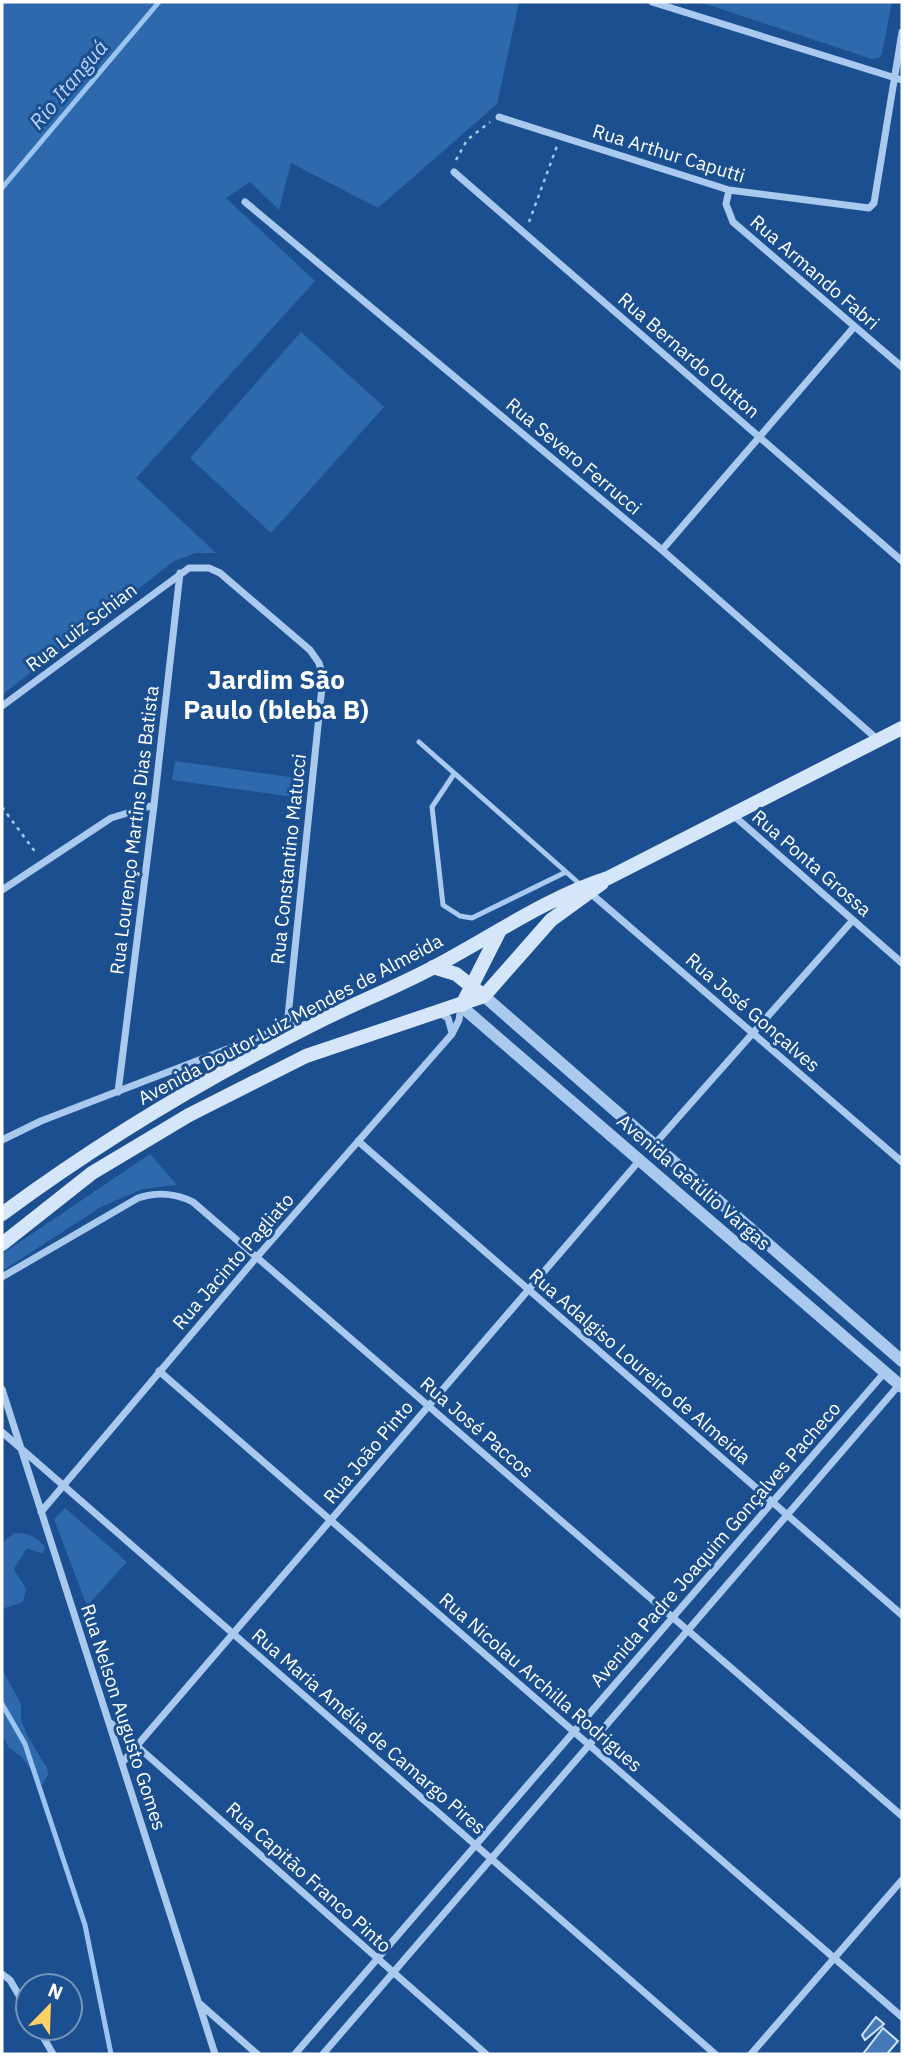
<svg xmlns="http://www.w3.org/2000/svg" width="904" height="2056" font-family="'IBM Plex Sans',sans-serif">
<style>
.green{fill:#2e69ad}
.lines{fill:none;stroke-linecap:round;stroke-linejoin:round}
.stream{stroke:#9cc4f0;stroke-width:5}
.building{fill:#4478b7;stroke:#cfe3fa;stroke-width:2}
.path{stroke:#a9c9ee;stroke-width:2.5;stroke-dasharray:3.5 5;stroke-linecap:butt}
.service{stroke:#a9c9ee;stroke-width:5}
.minor{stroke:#a9c9ee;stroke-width:7}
.tertiary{stroke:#a9c9ee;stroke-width:12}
.secondary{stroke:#d6e6fa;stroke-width:14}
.labels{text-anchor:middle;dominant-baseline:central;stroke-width:6;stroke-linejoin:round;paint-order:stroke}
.street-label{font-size:19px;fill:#fff;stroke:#1b4f8f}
.water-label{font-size:21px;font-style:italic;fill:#b5d3f5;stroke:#1b4f8f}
.district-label{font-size:26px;font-weight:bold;fill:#fff;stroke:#1b4f8f}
</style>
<rect width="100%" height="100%" fill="#1b4f8f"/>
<!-- green -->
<path class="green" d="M2,2h517l-22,102 -119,104 -87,-45 -12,47 -29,-28 -24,16 89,83 -179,197 80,75h-20l-22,8 -172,134z
M700,2h192l-10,51 -3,5 -7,1z
M301,332l83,75 -113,126 -81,-75z
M175,761l122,17 -3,19 -122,-17z
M150,1154l27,31 -34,4 -42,18 -99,64v-17z
M65,1508l62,54 -40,44 -33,-87z
M14,1533c14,0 22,3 31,14l-2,7 -16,-6 -13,21 12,20 -3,13 -21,7v-66z
M2,1669l19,35v16l6,15 20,33 1,7 -6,10 -21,-29 -12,-8 -7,-14z"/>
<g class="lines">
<!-- stream -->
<path class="stream" d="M2,188l157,-186
M2,1704l23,40 60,181 26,129"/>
</g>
<!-- building -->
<path class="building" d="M876,2017l8,7 -19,16 -3,-5z
M883,2028l15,13 -11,13h-24z"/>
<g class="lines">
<!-- path -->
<path class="path" d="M456,160l11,-20 23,-18
M529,222l28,-76
M2,807l34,46"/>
<!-- service -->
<path class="service" d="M419,742l163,144
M454,774l-22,33 11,98 17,11 12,2 94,-46"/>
<!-- minor -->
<path class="minor" d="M652,2l250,78
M499,117l230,73 140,18 5,-5 28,-171
M454,172l448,389
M729,190l-3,14 7,18 169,145
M245,202l417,348 215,189
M662,550l192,-223
M2,706l187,-138h20l11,5 90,77 9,13 4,14 -36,349
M733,815l169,148
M2,890l109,-72 43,-13
M588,891l314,271
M439,1013l9,5 4,15
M118,1092l36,-287 26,-232
M2,1140l39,-19 246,-95 18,-1
M358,1141l544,474
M653,1146l200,-226
M2,1277l136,-79c18,-6 38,-5 55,4l709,614
M159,1371l743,646
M2,1389l213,665
M2,1432l713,622
M41,1512l215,-254 196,-224 7,-14 2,-14
M112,1724l374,330
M122,1763l517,-602
M2,1974l8,6 18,31
M200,2004l57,50
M38,2028l15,26
M295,2054l590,-682
M323,2054l576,-669
M751,2054l151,-174"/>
<!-- tertiary -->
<path class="tertiary" d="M484,996l418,365
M461,1006l441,381"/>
<!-- secondary -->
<path class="secondary" d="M433,967l23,7 24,19
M462,1005l38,-75
M2,1214c99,-73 202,-135 312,-190 39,-20 81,-36 120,-57 57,-30 112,-69 174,-89l294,-150
M2,1244l90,-71 97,-58 117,-59 178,-60 67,-76 51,-37"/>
</g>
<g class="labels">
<!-- street labels -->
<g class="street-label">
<text transform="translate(669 153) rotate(17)">Rua Arthur Caputti</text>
<text transform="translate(815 272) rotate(41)">Rua Armando Fabri</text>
<text transform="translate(689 355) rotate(41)">Rua Bernardo Outton</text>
<text transform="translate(574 456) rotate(40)">Rua Severo Ferrucci</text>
<text transform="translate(81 627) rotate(-37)">Rua Luiz Schian</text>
<text transform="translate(134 830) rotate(-83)">Rua Lourenço Martins Dias Batista</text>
<text transform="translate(288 859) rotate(-84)">Rua Constantino Matucci</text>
<text transform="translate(812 863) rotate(41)">Rua Ponta Grossa</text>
<text transform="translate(753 1012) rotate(41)">Rua José Gonçalves</text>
<text transform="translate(290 1019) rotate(-28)">Avenida Doutor Luiz Mendes de Almeida</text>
<text transform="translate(694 1182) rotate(41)">Avenida Getúlio Vargas</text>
<text transform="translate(233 1261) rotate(-49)">Rua Jacinto Pagliato</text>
<text transform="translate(640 1366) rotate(41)">Rua Adalgiso Loureiro de Almeida</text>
<text transform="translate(477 1427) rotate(41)">Rua José Paccos</text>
<text transform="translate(368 1452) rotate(-50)">Rua João Pinto</text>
<text transform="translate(715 1544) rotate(-49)">Avenida Padre Joaquim Gonçalves Pacheco</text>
<text transform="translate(541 1682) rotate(41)">Rua Nicolau Archilla Rodrigues</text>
<text transform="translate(124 1717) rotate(72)">Rua Nelson Augusto Gomes</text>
<text transform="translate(369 1731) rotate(41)">Rua Maria Amélia de Camargo Pires</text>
<text transform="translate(309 1877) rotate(42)">Rua Capitão Franco Pinto</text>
</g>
<!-- water labels -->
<g class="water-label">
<text transform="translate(68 84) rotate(-50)">Rio Itanguá</text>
</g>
<!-- district labels -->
<g class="district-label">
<text x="276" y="679">Jardim São<tspan x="276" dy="30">Paulo (bleba B)</tspan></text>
</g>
</g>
<!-- border -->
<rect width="904" height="2056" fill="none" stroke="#ffffff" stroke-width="7"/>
<!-- north arrow -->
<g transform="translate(49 2007) rotate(23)"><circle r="33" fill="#1b4f8f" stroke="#7695bc" stroke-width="2"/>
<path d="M0-5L12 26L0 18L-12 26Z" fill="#ffd166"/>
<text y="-10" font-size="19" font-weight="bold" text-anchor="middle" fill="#ffffff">N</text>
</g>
</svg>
